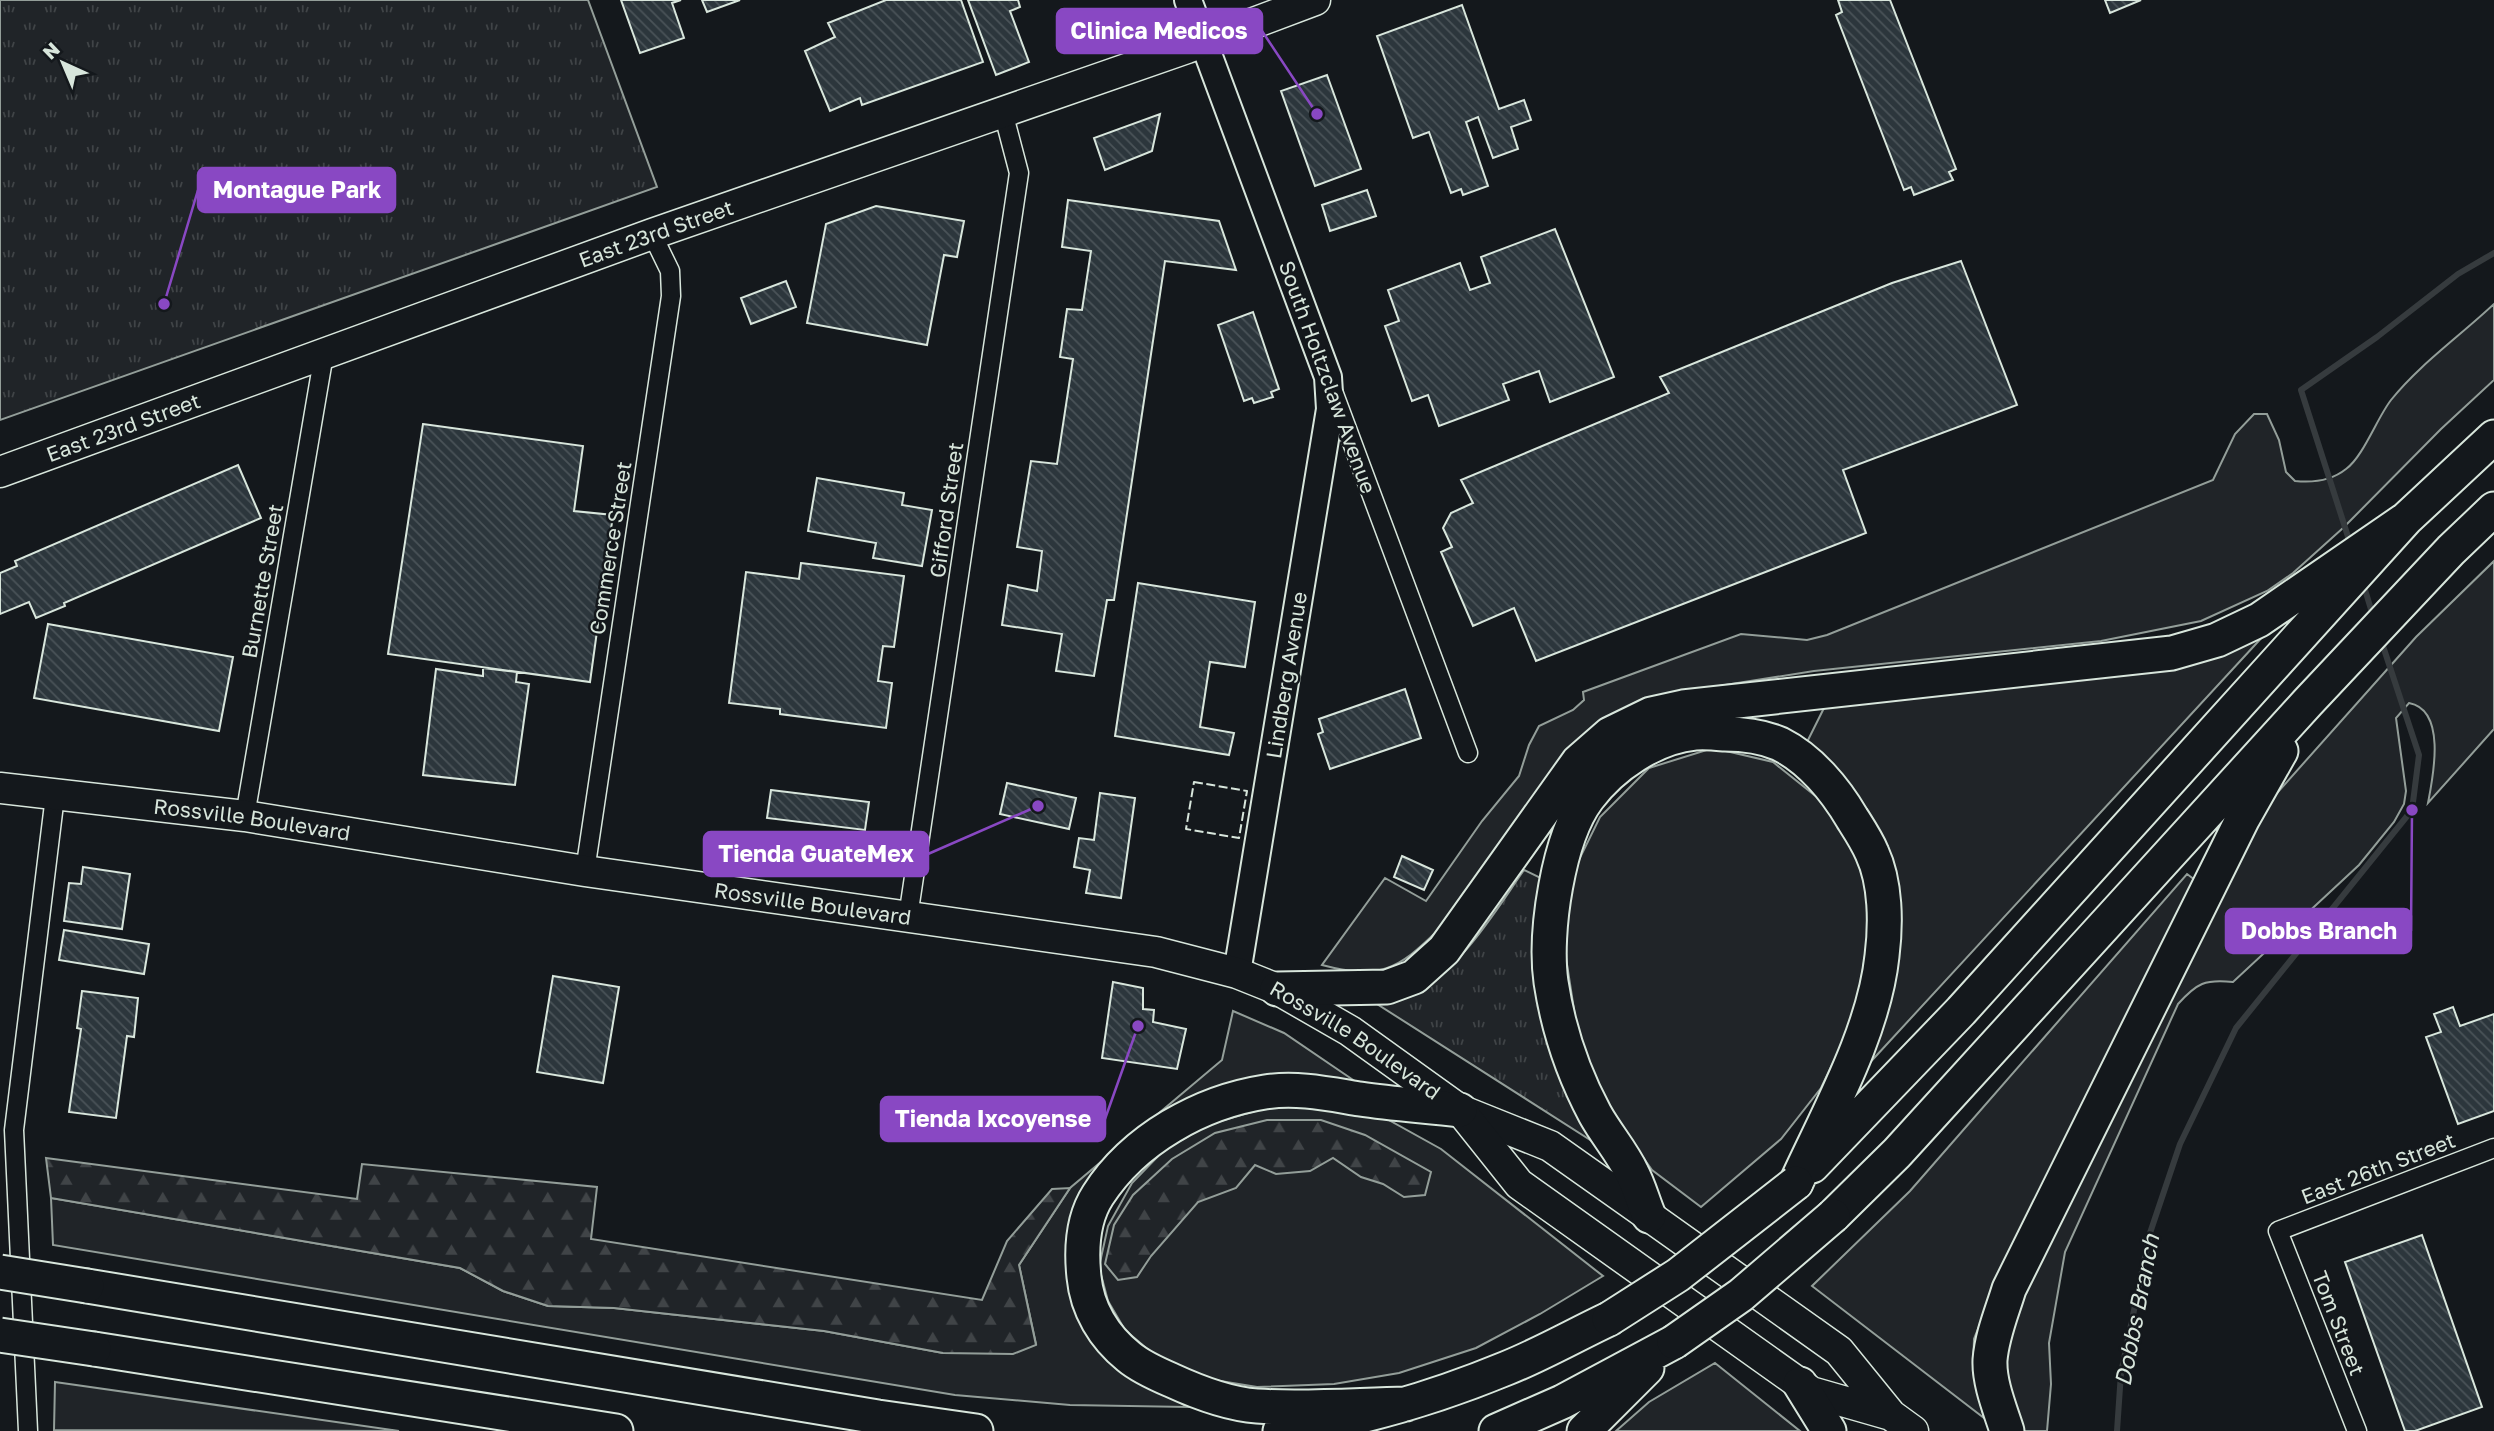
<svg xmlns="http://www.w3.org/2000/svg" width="2494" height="1431" font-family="'Golos Text',sans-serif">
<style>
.grass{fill:#202428;stroke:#939e99;stroke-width:2}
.forest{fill:url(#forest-firs);stroke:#939e99;stroke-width:2}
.park{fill:url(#park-tufts);stroke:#939e99;stroke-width:2}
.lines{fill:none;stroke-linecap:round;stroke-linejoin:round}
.stream{stroke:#363b3e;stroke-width:6}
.building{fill:url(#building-back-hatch);stroke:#d8e6dc;stroke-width:2}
.minor-casing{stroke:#d8e6dc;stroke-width:21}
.secondary-casing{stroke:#d8e6dc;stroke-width:30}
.primary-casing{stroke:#d8e6dc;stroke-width:33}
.trunk-casing{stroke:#d8e6dc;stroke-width:33}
.motorway-casing{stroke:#d8e6dc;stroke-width:37}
.minor{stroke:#14181c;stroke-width:18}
.secondary{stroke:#14181c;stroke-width:26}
.primary{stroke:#14181c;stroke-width:30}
.trunk{stroke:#14181c;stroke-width:30}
.motorway{stroke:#14181c;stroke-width:33}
.motorway-bridge-casing{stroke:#d8e6dc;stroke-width:37;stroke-linecap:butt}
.motorway-bridge{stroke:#14181c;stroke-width:33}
.fence{stroke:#d8e6dc;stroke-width:2;stroke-dasharray:9 3.5;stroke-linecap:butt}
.labels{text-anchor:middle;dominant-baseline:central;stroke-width:5;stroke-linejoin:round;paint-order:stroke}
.street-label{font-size:21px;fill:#d8e6dc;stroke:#14181c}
.water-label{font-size:23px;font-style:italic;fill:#d8e6dc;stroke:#14181c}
.leader{fill:none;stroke:#8948c3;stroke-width:2.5}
.callout-dot{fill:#8948c3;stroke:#14181c;stroke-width:2.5}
.callout{fill:#8948c3;stroke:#8948c3;stroke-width:2.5}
.callout-label{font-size:23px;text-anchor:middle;font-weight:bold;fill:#fff}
</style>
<defs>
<pattern id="forest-firs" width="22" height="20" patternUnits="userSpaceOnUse" patternTransform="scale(1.75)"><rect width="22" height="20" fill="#202428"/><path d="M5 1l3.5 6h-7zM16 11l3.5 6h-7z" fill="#404447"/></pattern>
<pattern id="park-tufts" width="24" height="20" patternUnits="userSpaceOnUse" patternTransform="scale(1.75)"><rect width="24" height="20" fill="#202428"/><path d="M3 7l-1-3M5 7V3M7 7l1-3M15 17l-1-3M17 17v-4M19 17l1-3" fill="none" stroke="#404447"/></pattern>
<pattern id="building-back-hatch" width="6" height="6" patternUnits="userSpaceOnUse" patternTransform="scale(1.75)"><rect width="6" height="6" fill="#2c363c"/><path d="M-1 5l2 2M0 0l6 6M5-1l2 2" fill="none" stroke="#4a5358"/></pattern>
</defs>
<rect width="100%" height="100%" fill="#14181c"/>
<!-- grass -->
<path class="grass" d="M2494,304v76l-53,49 -98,99 -50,45 -26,18 -66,30 -100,20 -287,30 -158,25 -23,8 -37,22 -158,204c-40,40 -59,50 -116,35l63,-87 41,23 56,-80 37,-45 10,-31 10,-19 34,-16 11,-10 -1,-8 158,-58 66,6 20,-5 386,-155 22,-46 19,-20h13l12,26 7,32 9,9c19,2 36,0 51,-12 17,-12 31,-51 45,-69 29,-36 69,-64 103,-96z
M2494,561v168l-66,74c5,-26 19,-93 -19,-100l-13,15 10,73 -2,13 -10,18 -35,43 -126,117c-28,-3 -36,1 -55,22l-113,248 -16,91 2,41 -4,47h-32l-12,-84 23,-63 243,-482 147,-165z
M2266,633l-402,436 30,-138 -90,-183 22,-44z
M1713,748l60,14 50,40 38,62 10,56 -12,72 -16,50 -22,46 -40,51 -80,68 -49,-37 -49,-69 -26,-72 -13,-84 5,-65 31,-63 49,-49z
M2187,874l12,9 -206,408 -19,48 -1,33 11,46 -172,-132 98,-95z
M1233,1011l51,22 81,55 -147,5 -143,134 61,149 51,31 -117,-2 -115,-10 -902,-150 -2,-47 409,70 43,23 45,15 66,2 210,23 119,22 93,-9 -17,-79 51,-77 152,-128z
M1273,1106h34l78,12 56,31 162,127 -63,38 -64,34 -77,25 -65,11 -77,3 -61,-10 -38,-19 -33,-28 -17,-29 -9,-34 9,-41 24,-43 32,-33 46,-26z
M1715,1363l85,68h-184l33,-29z
M55,1382l344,49 -345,-1z"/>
<!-- forest -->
<path class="forest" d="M1267,1120h54l44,15 66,37 -6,23 -21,2 -21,-13 -22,-7 -28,-19 -23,13 -34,3 -21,-9 -19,23 -38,14 -47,54 -14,21 -19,3 -13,-16 9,-39 19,-30 39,-36 43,-26z
M46,1158l311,41 5,-35 235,23 -6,52 391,61 25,-59 45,-52 18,-1 -51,77 17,80 -23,9 -70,-1 -119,-22 -210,-23 -66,-2 -45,-15 -43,-23 -409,-70z"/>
<!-- park -->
<path class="park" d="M0,0h588l69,187 -657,233z
M1524,870l21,10 -6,60 70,212 -243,-155c12,-1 26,0 38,-3 51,-13 91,-83 120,-124z"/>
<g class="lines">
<!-- stream -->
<path class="stream" d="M2351,546l-50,-156 76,-53 81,-63 36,-21
M2363,583l10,33
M2117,1431l4,-58 29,-140 30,-89 56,-116 176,-218 7,-55 -38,-115"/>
</g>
<!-- building -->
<path class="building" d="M621,0h60l-9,3 12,35 -44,15z
M702,0h38l-33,12z
M886,0h75l22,62 -121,43 -2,-7 -30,13 -25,-60 30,-14 -7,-14z
M968,0h50l2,7 -10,4 19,51 -33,13z
M1838,0h52l66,169 -7,3 4,8 -39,15 -3,-8 -7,3 -68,-175 6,-3z
M2105,0h36l-31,13z
M1462,5l37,104 25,-9 7,20 -20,7 7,22 -25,9 -15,-41 -12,5 22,64 -25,9 -2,-6 -10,4 -22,-61 -16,6 -36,-102z
M1327,75l34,94 -46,17 -34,-95z
M1160,114l-8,37 -47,19 -11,-32z
M1367,190l9,26 -46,15 -8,-26z
M1068,200l151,21 17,49 -71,-9 -51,339h-7l-13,76 -38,-5 6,-37 -60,-9 6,-40 29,6 5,-40 -25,-4 14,-86 26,3 16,-105 -13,-2 7,-48 15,1 9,-59 -29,-4z
M876,206l88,15 -7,36 -13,-2 -17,90 -120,-22 19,-99z
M1555,229l59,148 -64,25 -11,-31 -36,13 6,16 -70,26 -11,-31 -16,6 -27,-75 14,-5 -11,-31 72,-27 10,27 20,-7 -9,-26z
M1961,261l56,144 -174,65 23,63 -330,128 -22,-53 -41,18 -32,-74 11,-5 -9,-19 8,-15 22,-10 -12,-23 208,-87 -9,-16 232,-94z
M786,281l10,26 -45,17 -10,-26z
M1253,312l26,77 -8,3 2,5 -19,6 -2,-5 -8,3 -26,-76z
M423,424l160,22 -9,65 39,4 -23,167 -202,-28z
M238,465l23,53 -197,85 1,3 -29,12 -7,-16 -29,12v-41l17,-7 -2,-5z
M817,478l87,15 -2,12 30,5 -10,56 -49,-8 3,-15 -68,-12z
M801,563l103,13 -10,71 -11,-1 -5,35 14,2 -6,45 -106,-14v-5l-51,-6 17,-131 53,7z
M1138,583l117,19 -10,65 -35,-5 -10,65 34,6 -5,22 -114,-19z
M48,624l185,33 -14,74 -185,-33z
M483,668l34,4 -1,10 13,2 -14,101 -92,-10 13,-106 47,7z
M1405,689l16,49 -91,31 -12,-35 5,-2 -4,-13z
M1007,783l69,15 -7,31 -69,-15z
M771,790l98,12 -4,28 -98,-12z
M1100,793l35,5 -14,100 -35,-5 4,-23 -16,-3 5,-29 15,2z
M1402,856l31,14 -9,20 -30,-13z
M83,867l47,7 -8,55 -58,-8 5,-38 12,1z
M64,930l85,14 -5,30 -85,-14z
M553,976l66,11 -16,96 -66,-11z
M1113,982l30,6v21l11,1 -1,12 33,7 -9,40 -75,-11z
M82,991l56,7 -4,39 -7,-1 -11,82 -47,-6 12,-83 -4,-1z
M2453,1007l7,19 34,-12v97l-36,13 -32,-87 15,-5 -7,-18z
M2422,1235l60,172 -67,24h-10l-60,-169z"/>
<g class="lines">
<defs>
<path id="minor" d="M1334,394l134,359
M245,816l79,-462
M585,871l86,-575 -1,-25 -18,-37
M908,917l111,-744 -16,-61
M28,1431l-14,-301 41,-334
M2357,1431l-79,-200 216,-83"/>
<path id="secondary" d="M1188,0l140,377 2,32 -93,564"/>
<g id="primary">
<path id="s1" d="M0,472l652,-238 535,-186 128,-48"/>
<path id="s2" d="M0,788l245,28 340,55 571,81 81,21 40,16 73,42 110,79 90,36 99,70"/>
</g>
<path id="trunk" d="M1460,1110l59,74 281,200 11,8 80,23
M1649,1216l190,135 52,64 22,16"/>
<path id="motorway" d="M1277,989l110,-2 27,-10 30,-27 134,-188 32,-28 41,-20 32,-7 489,-54 45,-13 42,-20 147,-101
M1812,1166l149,-155 445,-492 88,-82
M1649,1216c-6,-14 -10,-30 -17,-43 -10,-21 -26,-39 -37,-59 -22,-41 -37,-86 -44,-132 -7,-49 7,-144 37,-184 24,-32 66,-61 107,-65 9,-1 19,0 29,1 19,0 38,2 56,10 30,15 55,45 72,74 7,11 15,23 20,35 14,30 14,71 10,103 -8,76 -54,157 -86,227
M1833,1216l64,-63 411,-451 143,-152 43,-41
M87,1286l791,131 98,14
M94,1349l522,82
M1800,1384l29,47
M1406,1404c-50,1 -100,5 -149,2 -30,-2 -60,-14 -86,-26 -14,-6 -30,-13 -42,-23 -25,-20 -42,-48 -45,-80 -3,-28 -1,-59 14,-82 36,-56 103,-93 167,-103 32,-5 64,2 95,7 33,5 67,7 100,11
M1280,1431c78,-10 154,-33 227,-63 35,-14 68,-33 102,-49
M1496,1431l66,-29 112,-60
M1584,1431l63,-63
M2007,1431c-7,-22 -18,-48 -17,-71 2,-25 12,-48 19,-71l234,-471 38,-67"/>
</defs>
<!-- minor casing -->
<use href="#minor" class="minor-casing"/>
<!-- secondary casing -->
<use href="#secondary" class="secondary-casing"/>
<!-- primary casing -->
<use href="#primary" class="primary-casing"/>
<!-- trunk casing -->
<use href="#trunk" class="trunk-casing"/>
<!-- motorway casing -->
<use href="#motorway" class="motorway-casing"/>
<!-- minor -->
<use href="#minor" class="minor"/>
<!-- secondary -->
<use href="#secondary" class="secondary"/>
<!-- primary -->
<use href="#primary" class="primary"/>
<!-- trunk -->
<use href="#trunk" class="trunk"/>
<!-- motorway -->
<use href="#motorway" class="motorway"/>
<defs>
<path id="motorway-bridge" d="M0,1272l87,14
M1609,1319l69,-44 118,-92
M0,1335l94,14
M1674,1342l67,-47 92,-79"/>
</defs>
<!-- motorway-bridge casing -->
<use href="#motorway-bridge" class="motorway-bridge-casing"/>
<!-- motorway-bridge -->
<use href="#motorway-bridge" class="motorway-bridge"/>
<!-- fence -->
<path class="fence" d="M1194,782l53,9 -8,47 -53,-9z"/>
</g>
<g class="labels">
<!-- street labels -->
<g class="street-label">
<text stroke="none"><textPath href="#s1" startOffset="698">East 23rd Street</textPath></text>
<text transform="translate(1328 377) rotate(70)">South Holtzclaw Avenue</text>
<text stroke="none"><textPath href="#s1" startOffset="131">East 23rd Street</textPath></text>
<text transform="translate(946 510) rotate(-82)">Gifford Street</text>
<text transform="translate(610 548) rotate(-81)">Commerce Street</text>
<text transform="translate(262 581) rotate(-80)">Burnette Street</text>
<text transform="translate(1286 675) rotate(-81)">Lindberg Avenue</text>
<text stroke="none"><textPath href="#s2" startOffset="254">Rossville Boulevard</textPath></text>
<text stroke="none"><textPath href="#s2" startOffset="821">Rossville Boulevard</textPath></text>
<text stroke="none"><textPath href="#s2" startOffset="1388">Rossville Boulevard</textPath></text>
<text transform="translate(2378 1168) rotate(-21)">East 26th Street</text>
<text transform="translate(2339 1323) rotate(69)">Tom Street</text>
</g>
<!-- water labels -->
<g class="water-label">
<text transform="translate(2136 1310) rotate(-79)">Dobbs Branch</text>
</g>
</g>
<!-- callouts -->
<path class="leader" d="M1317 114L1262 31M164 304L198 190M1038 806L928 854M2412 810L2411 931M1138 1026L1105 1119"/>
<g class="callout-dot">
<circle cx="1317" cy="114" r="7"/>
<circle cx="164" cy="304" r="7"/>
<circle cx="1038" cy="806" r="7"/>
<circle cx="2412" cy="810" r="7"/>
<circle cx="1138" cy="1026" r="7"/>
</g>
<g class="callout">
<rect x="1057" y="9" width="205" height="44" rx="7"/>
<rect x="198" y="168" width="197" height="44" rx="7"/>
<rect x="704" y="832" width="224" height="44" rx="7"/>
<rect x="2226" y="909" width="185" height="44" rx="7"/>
<rect x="881" y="1097" width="224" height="44" rx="7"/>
</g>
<g class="callout-label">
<text x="1159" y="39">Clinica Medicos</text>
<text x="297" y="198">Montague Park</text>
<text x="816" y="862">Tienda GuateMex</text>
<text x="2319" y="939">Dobbs Branch</text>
<text x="993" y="1127">Tienda Ixcoyense</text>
</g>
<!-- north arrow -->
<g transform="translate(63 63) rotate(316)" stroke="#14181c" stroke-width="5" paint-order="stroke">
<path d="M0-5L12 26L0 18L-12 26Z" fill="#d8e6dc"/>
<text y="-10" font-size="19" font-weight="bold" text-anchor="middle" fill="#d8e6dc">N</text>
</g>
</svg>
